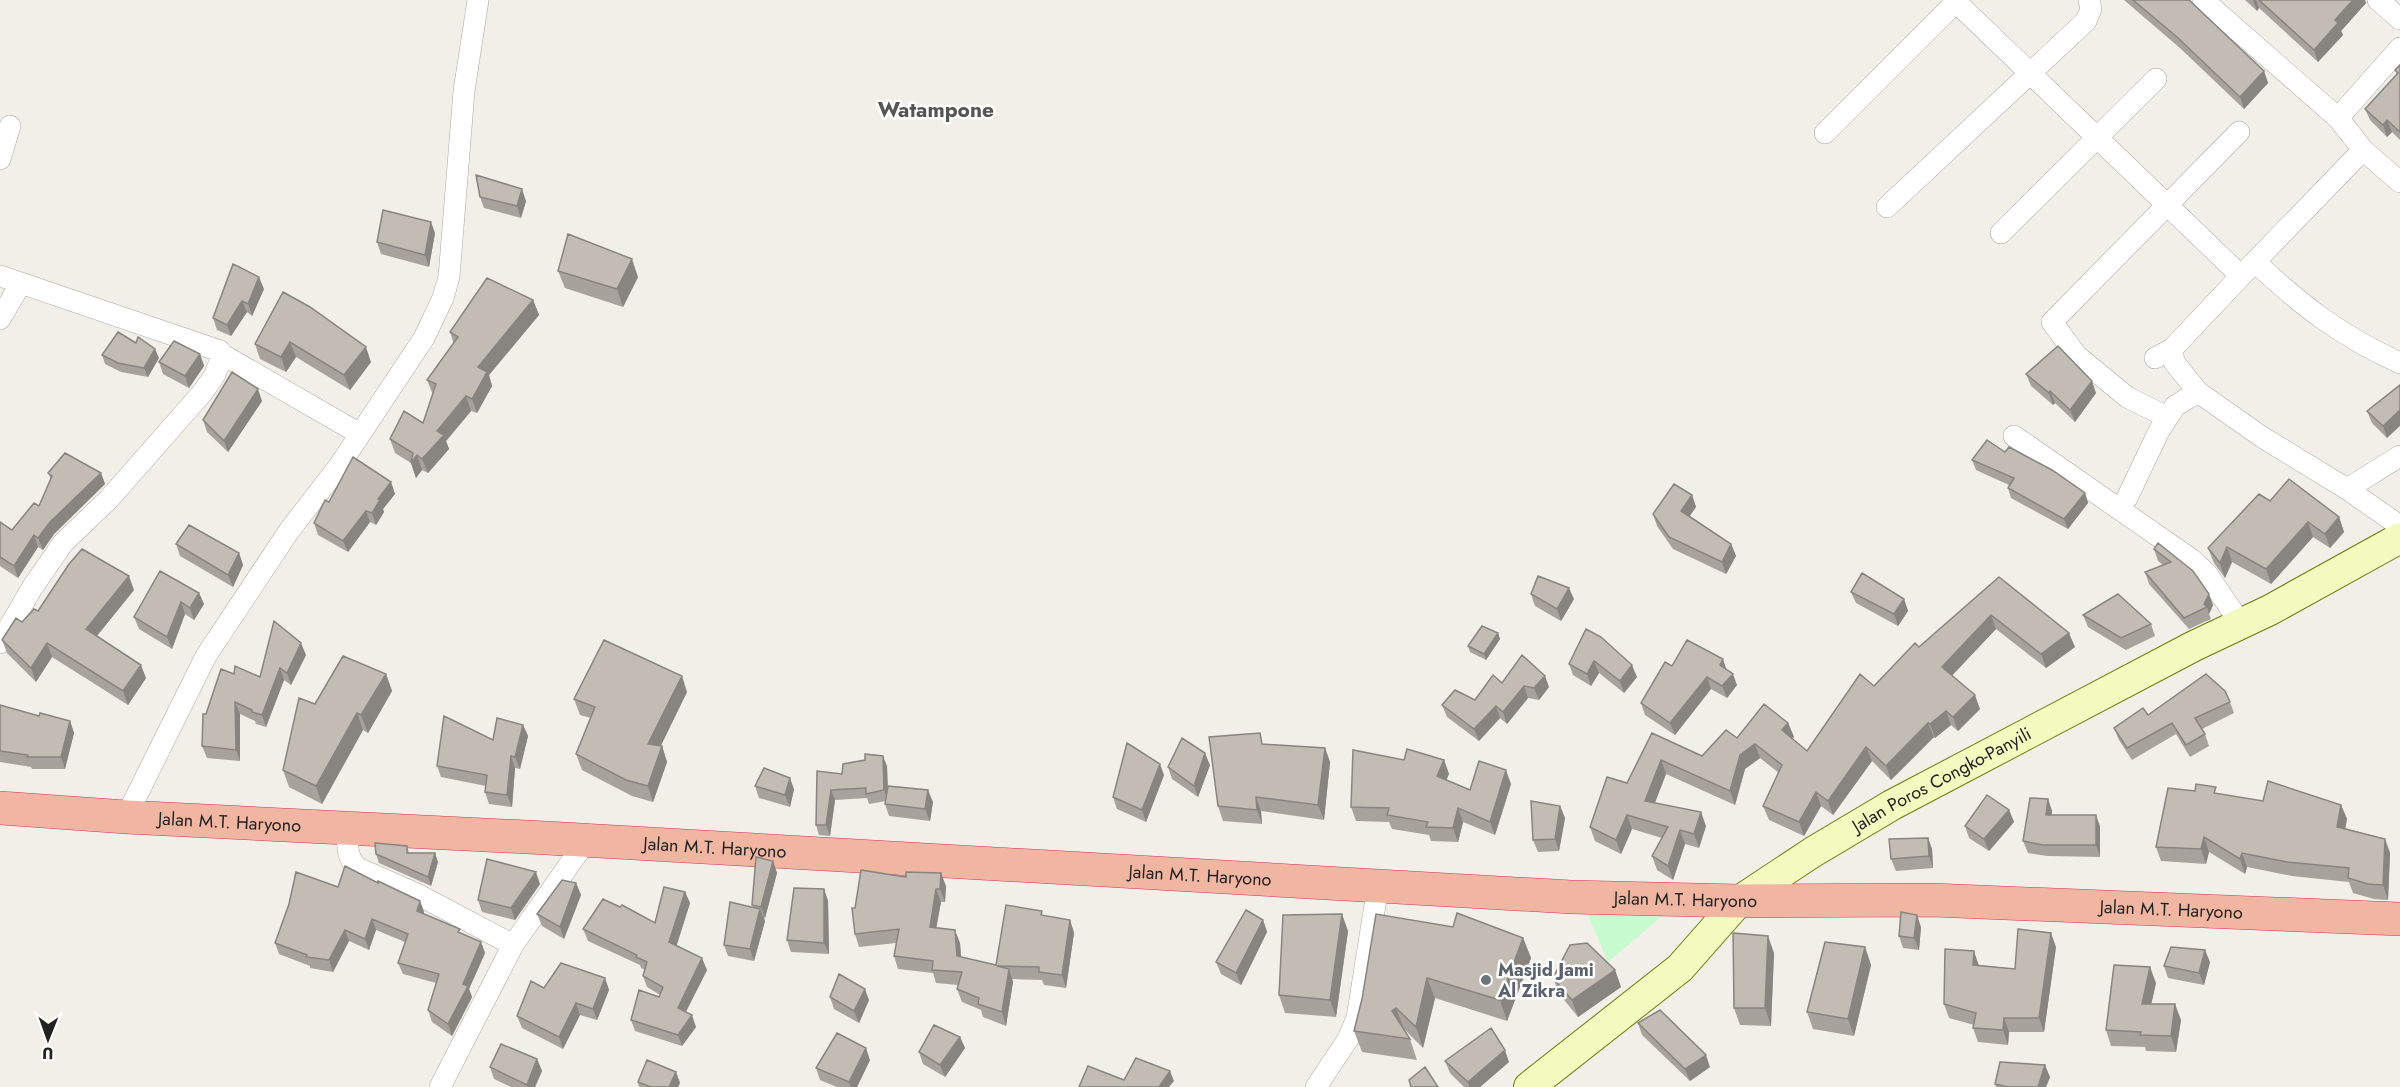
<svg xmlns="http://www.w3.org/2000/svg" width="2400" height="1087" font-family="Jost,sans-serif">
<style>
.park{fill:#c8facf}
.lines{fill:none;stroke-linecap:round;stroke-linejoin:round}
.minor-casing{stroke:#a9a9a9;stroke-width:22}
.secondary-casing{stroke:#697c06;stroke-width:32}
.trunk-casing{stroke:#db2b5e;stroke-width:34}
.minor{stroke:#fff;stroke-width:21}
.secondary{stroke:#f3fabf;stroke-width:30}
.trunk{stroke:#f1b6a1;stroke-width:33}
.wall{fill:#a8a29c}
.shaded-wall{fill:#88847f}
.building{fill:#c3bcb5;stroke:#88847f;stroke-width:1.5}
.worship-dot{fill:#6b7280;stroke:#fff;stroke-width:2}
.labels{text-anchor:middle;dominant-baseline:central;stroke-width:5;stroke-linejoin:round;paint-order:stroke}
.street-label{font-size:18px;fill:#222;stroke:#fff}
.worship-label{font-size:18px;font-weight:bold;fill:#5b616d;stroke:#fff;text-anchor:start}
.quarter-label{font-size:21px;font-weight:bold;fill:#555;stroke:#fff}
</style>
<rect width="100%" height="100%" fill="#f2efe9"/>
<!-- park -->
<path class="park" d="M1584,906l84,5 -60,51z"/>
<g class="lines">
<defs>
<path id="minor" d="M1954,0l287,276
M2203,0l135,118 25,32 37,32
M2378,0l22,19
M2338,118l62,-70
M1825,133l133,-133
M0,159l10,-33
M1887,207l199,-186 5,-12 -2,-9
M2001,233l155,-154
M2255,262c47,44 86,74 145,101
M0,276l220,75 3,4 137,79
M0,319l21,-36
M2172,349l2,13 24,30
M2155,358l17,-9 69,-73 122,-126
M2167,417l-40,-20 -51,-42 -24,-33 187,-190
M2014,436l177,123 16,15 34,50
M2347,489l53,-33
M2127,498l32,-67 16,-25 23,-14 64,45 85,52 53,37
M0,643l32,-55 31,-45 46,-44 94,-107 11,-16 9,-21
M126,817l80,-161 83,-125 50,-65 85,-128 19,-40 6,-21 15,-186 14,-91
M348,828c0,15 -3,29 10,40l59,26 96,51
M440,1087l73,-142 73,-104
M1316,1087l32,-48 9,-21 21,-132"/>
<g id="secondary">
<path id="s1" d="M1529,1087l151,-119 59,-67 74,-49 79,-47 302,-159 76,-36 130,-72"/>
</g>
<g id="trunk">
<path id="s2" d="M0,808l126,9 420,21 1025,59 168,4 193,-1 468,19"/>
</g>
</defs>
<!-- minor casing -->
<use href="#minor" class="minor-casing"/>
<!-- secondary casing -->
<use href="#secondary" class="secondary-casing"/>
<!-- trunk casing -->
<use href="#trunk" class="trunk-casing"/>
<!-- minor -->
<use href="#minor" class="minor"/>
<!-- secondary -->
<use href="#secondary" class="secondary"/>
<!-- trunk -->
<use href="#trunk" class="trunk"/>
</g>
<!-- wall -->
<path class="wall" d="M2124,0h65l75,71 4,12 -24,26 -63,-60z
M2245,0h120l1,3 -25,28 2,4 -25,27 -59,-54 -2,3z
M2400,65v75l-8,-8 -5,5 -17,-17 -5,-11 32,-34 -2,-5z
M480,197l46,4 -5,17 -37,-10z
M435,233l-6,34 -48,-13 -4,-12z
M558,271l80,6 -15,30 -58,-19z
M264,289l-12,27 -5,-4 -16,24 -14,-6 -4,-12z
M283,292l88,70 -21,28 -54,-33 -10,15 -26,-13 -5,-15z
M533,300l6,15 -50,60 3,11 -15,27 -6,-2 -25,30 3,8 -21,24 -6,-3 -6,8 -5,-15 -16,-10 -5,-14 33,-16 10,-28 -6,-15 27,-36 -4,-12z
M200,354l4,12 -15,22 -26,-14 -4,-12z
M102,355l57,3 -11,19 -27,-5 -16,-8z
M2026,374l70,19 -21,29 -20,-19 -2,2 -22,-19z
M2400,385l-13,53 -15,-15 -5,-12z
M262,401l-34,51 -21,-20 -4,-12z
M2005,452l80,41 3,10 -20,26 -57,-31 -3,-10 1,-3 -33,-15 -4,-10z
M48,473h53l4,11 -51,50 -11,16 -5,-3 -20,31 -18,-12v-44l12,8 27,-24 12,-27z
M391,482l4,12 -12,15 1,3 -8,13 -6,-3 -22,30 -30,-17 -4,-12 15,-21z
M1692,495l4,12 -6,9 41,28 5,12 -10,18 -53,-25 -16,-23 -4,-12z
M2270,501l69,16 5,15 -14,16 -17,-11 -42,47 -39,-22 -7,16 -11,-15 -6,-15z
M2158,543l55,62 -4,9 2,5 -22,10 -40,-45 -4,-12 18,-7 -5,-4 -4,-12z
M176,544l63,9 4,12 -10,22 -53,-31z
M1999,577l76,70 -29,21 -50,-39 -44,46 28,34 -22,22 -7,-6 -16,13 -1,-1 -43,43 -19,-19 -39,54 -12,-9 -17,30 -35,-16 -6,-14 16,-33 -19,-15 -15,11 -10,36 -69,-31 -11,29 51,23 -7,22 -14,-4 -12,36 -16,-10 -5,-14 10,-18 -30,-9 -11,25 -26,-13 -5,-14 37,-44 25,-50 50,23 35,-18 51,-15 6,14 -2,1 15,13 67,-65z
M134,590l-37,46 49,42 -18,27 -76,-48 -16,25 -29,-29 -5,-13 36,-29z
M1851,592l53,7 4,12 -10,15 -42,-23z
M199,593l5,11 -10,16 -9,-6 -13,35 -33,-20 -5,-12z
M1531,594l43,5 -13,22 -26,-15z
M2083,615l68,9 4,12 -29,14 -38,-23z
M1498,633l2,6 -14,21 -16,-8 -2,-6z
M1601,637l36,40 -13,16 -25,-20 -8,13 -18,-11 -4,-11z
M306,655l-15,30 -7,-5 -18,47 -10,-3 -1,-3 -15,-7v47l-33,-3 -5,-12 4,-32 54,-37z
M1672,666l55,4 10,15 -10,13 -16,-9 -36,46 -30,-20 -4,-12z
M386,674l6,17 -24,42 -5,-3 -41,74 -33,-17 -6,-17 32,-66z
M1502,683l47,4 -10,13 -11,-2 -21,26 -7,-6 -21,23 -32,-24 -5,-12 33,-5z
M687,692l-27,54h2l5,16 -14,40 -21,-6 -50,-26 -6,-16 15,-36 -11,-3 -6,-16z
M2230,702l4,11 -32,16 3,5 4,12 -19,11 -14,-23 -44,26 -13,-20 -5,-12 34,-13z
M0,705l39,11 31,5 4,12 -9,36h-33l-1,-2 -31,-5z
M523,725l5,11 -8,33 -5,-1 -3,39 -23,-3 -4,-12 1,-6 -45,-9 -4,-11z
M1264,744l61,4 5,14 -6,58 -63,-9 1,13 -39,-3 -5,-15z
M1404,760h40l5,14 -3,6 24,10 41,-6 -16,51 -32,-13 -5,20 -27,-1 -2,-6 -37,-6 -3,-7 -33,-1 -5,-14z
M1210,765l-12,32 -26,-18 -4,-12z
M887,766l1,23 45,13 -3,19 -41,-5 -4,-12 1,-3 -17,3 -2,-6 -32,2 -5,36 -11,-1 -3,-10 1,-54 25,3z
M1164,775l-18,47 -29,-13 -4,-12z
M755,786l39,3 -4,18 -31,-9z
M2218,794l45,7 78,4 6,14 -2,9 40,11 5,14 -2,47 -14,-1 -21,-6 -4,-11 -57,-6 -45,-9 -2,7 -36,-22 -3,12 -45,-3 -5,-14z
M2048,799l4,12v4l48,11v31l-53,-1 -19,-3 -5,-12z
M1560,806l5,12 -6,33 -21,1 -5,-12z
M2009,810l5,12 -25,29 -20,-13 -4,-12z
M1928,838l4,11 1,19 -37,3 -5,-12z
M407,846l2,7 29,9 -7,24 -52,-23 -3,-9z
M773,861l4,12 -12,45h-1l1,3 -11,40 -26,-5 -4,-11 29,-38 -1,-2z
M378,883l42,18 4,11 -1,2 39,20 19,8 4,11 -16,36 3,8 -20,39 -20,-14 -4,-12 8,-27 -33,-9 -5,-11 7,-21 -29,-12 -7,20 -20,-9 -16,31 -23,-4v-2l-31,-12 -4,-11 14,-39 49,-17z
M576,883l5,12 -17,44 -22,-13 -5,-12z
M540,884l-25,36 -33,-8 -4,-12z
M946,886l-1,16h-4l-5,26 24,15 1,14 35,8 47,-49 27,4 4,13 -8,55 -22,-3 -2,-5 -30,-1 1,3 -7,44 -23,-9 -2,-7 -19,-8 -5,-13 1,-4 -22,-2 -3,-10 -35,-4 -4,-13 2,-13 -37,4 -4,-13v-26z
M824,889l4,12 1,53 -38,-2 -4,-12z
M685,892l5,11 -14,43 31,24 -21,42 10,15 -14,19 -47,-15 -4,-11 28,-23 1,-2 -13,-8 -4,-11 2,-6 -4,-2 -1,-3 -52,-24 -5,-12 72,-6z
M1263,920l4,12 -26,53 -20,-11 -5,-12z
M1921,927l-2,23 -16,-2 -4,-12z
M1348,931l-12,86 -51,-4 -6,-18z
M1523,938l8,20 -24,63 -72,-23 -12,50 -19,-19 6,10 7,21 -55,-8 -8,-21 8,-32z
M1865,947l6,18 -17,71 -41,-7 -6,-17z
M2056,947l-12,85h-35l-1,13 -30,-3 -5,-14 1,-3 -25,-7 -5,-14 35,-39 36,4z
M1774,953l-3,73 -31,-1 -6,-17z
M2210,962l-6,23 -36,-7 -4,-12z
M1615,970l6,17 -43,30 -18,-22 -7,-17z
M605,978l4,12 -12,30 -17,-5 -17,34 -41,-21 -5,-12 27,-28z
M2156,983l-5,21 30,16 -5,32 -30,-1 -1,-4 -34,-1 -5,-16z
M830,997l39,3 -10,23 -25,-14z
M1638,1023l72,44 -20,14 -48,-46z
M960,1037l5,11 -20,29 -22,-13 -4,-12z
M537,1059l5,12 -7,16h-24l-17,-8 -4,-12z
M870,1060l-13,27h-20l-17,-7 -4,-12z
M1445,1061l64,1 -29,25h-16l-14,-14z
M676,1072l4,11 -2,4h-39l-1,-5z
M2050,1077l-4,10h-50l-1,-3z"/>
<!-- shaded-wall -->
<path class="shaded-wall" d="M2253,0h3l3,8 -2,3z
M2353,0h12l1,3 -25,28 2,4 -25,27 -4,-12 21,-30z
M2264,71l4,12 -24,26 -4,-12z
M2387,120l5,12 -5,5 -4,-12z
M522,189l4,12 -5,17 -4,-12z
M431,222l4,11 -6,34 -4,-12z
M632,259l6,18 -15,30 -6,-18z
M259,277l5,12 -12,27 -4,-12z
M533,300l6,15 -50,60 3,11 -15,27 -5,-14 6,-32z
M242,301l5,11 -16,24 -4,-11z
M290,342l6,15 -10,15 -5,-15z
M366,347l5,15 -21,28 -6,-15z
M155,349l4,9 -11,19 -4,-9z
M200,354l4,12 -15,22 -4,-12z
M2092,381l4,12 -21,29 -5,-12z
M258,389l4,12 -34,51 -4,-11z
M2050,391l5,12 -2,2 -4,-12z
M466,396l5,15 -25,30 3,8 -21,24 -6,-14 15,-28z
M2400,410v16l-13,12 -4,-12z
M417,455l5,15 -6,8 -5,-15z
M101,473l4,11 -51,50 -11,16 -5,-12 12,-16z
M391,482l4,12 -12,15 1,3 -8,13 -4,-12 6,-14z
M2085,493l3,10 -20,26 -4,-10z
M1692,495l4,12 -11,15 -4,-11z
M366,511l4,11 -22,30 -5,-11z
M2339,517l5,15 -14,16 -5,-14z
M2308,522l5,15 -42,47 -5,-15z
M34,535l4,12 -20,31 -4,-12z
M1731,544l5,12 -10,18 -4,-12z
M2227,547l5,15 -7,16 -5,-15z
M239,553l4,12 -10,22 -5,-12z
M129,576l5,14 -43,53 -5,-14z
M1569,588l5,11 -13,22 -4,-12z
M199,593l5,11 -10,16 -4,-12z
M2209,594l4,11 -4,9 -2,-7 -3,-3z
M1904,599l4,12 -10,15 -4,-12z
M181,602l4,12 -13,35 -5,-12z
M1991,615l5,14 -49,52 -5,-14z
M1498,633l2,6 -14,21 -2,-6z
M2069,633l6,14 -29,21 -5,-14z
M47,643l5,14 -16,25 -5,-14z
M301,643l5,12 -15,30 -4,-12z
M1723,659l4,12 -7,-6z
M1594,661l5,12 -8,13 -4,-12z
M141,665l5,13 -18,27 -5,-14z
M1632,665l5,12 -13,16 -4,-12z
M280,668l4,12 -18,47 -4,-12z
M386,674l6,17 -24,42 -7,-18z
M1733,674l4,11 -10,13 -5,-12z
M682,676l5,16 -33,68 -6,-16z
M1545,676l4,11 -10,13 -5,-12z
M1707,677l4,12 -36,46 -5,-12z
M1524,686l4,12 -21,26 -4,-12z
M1975,695l5,14 -22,22 -5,-14z
M235,702l5,12v47l-4,-11z
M1496,706l4,12 -21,23 -5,-12z
M1946,711l5,14 -16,13 -5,-14z
M357,713l6,17 -41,74 -6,-18z
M70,721l4,12 -9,36 -4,-12z
M1788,723l6,14 -7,7 -5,-14z
M1928,723l6,14 -43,43 -5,-14z
M523,725l5,11 -8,33 -5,-12z
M1755,744l5,14 -15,11 -10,36 -5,-14 10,-36z
M662,746l5,16 -14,40 -5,-16z
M1866,747l6,14 -39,54 -5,-14z
M1325,748l5,14 -6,58 -6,-15z
M1205,753l5,12 -12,32 -4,-11z
M511,756l4,12 -3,39 -5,-12z
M883,756l4,10 1,34 -4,-10z
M1444,760l5,14 -7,16 -5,-14z
M1661,760l5,14 -16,41 -5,-14z
M1160,764l4,11 -18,47 -4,-12z
M1506,770l5,14 -16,51 -5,-13z
M790,778l4,11 -4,18 -5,-12z
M831,790l4,10 -5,36 -4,-11z
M928,790l5,12 -3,19 -5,-12z
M1816,792l5,14 -17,30 -5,-14z
M1256,797l5,14 1,13 -5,-14z
M2048,799l4,12 -1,16 -5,-12z
M2341,805l6,14 -4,22 -6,-14z
M1560,806l5,12 -6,33 -4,-12z
M1458,808l5,14 -5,20 -5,-14z
M2009,810l5,12 -25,29 -5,-12z
M1701,812l5,14 -7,22 -5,-14z
M1627,815l5,14 -11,25 -5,-14z
M2096,815l4,11v31l-4,-12z
M1680,830l5,14 -12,36 -5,-14z
M2204,837l5,15 -3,12 -5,-15z
M1928,838l4,11 1,19 -4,-12z
M2385,839l5,14 -2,47 -5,-15z
M435,853l3,9 -7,24 -3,-9z
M2242,853l5,14 -2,7 -5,-15z
M773,861l4,12 -12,45 -4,-11z
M536,872l4,12 -25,36 -4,-12z
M941,873l5,13 -1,16 -5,-13z
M576,883l5,12 -17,44 -4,-12z
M824,889l4,12 1,53 -5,-11z
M936,889l5,13 -7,38 -4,-13z
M685,892l5,11 -16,51 -5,-12z
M420,901l4,11 -3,10 -4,-11z
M760,909l5,12 -11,40 -4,-12z
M1342,914l6,17 -12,86 -6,-17z
M1917,915l4,12 -2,23 -5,-12z
M372,919l4,11 -7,20 -4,-11z
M1070,920l4,13 -8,55 -4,-13z
M1263,920l4,12 -26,53 -5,-12z
M345,930l4,11 -16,31 -4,-12z
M955,930l5,13 2,26 -5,-13z
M2051,933l5,14 -12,85 -5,-14z
M1768,936l6,17 -3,73 -6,-18z
M1523,938l8,20 -24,63 -7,-21z
M481,942l4,11 -16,36 3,8 -20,39 -4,-12 15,-40z
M1865,947l6,18 -17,71 -6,-17z
M2205,950l5,12 -6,23 -5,-12z
M1974,951l5,15 -6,-1z
M702,958l5,12 -25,49 -4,-11z
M2150,967l6,16 -8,36 -6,-15z
M1009,969l4,13 -7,44 -4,-14z
M1615,970l6,17 -43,30 -6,-17z
M605,978l4,12 -12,30 -4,-11z
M1427,978l8,20 -12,50 -7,-21z
M865,989l4,11 -10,23 -5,-12z
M576,1003l4,12 -17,34 -4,-12z
M2175,1004l6,16 -5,32 -5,-16z
M1396,1008l8,21 -12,-18z
M692,1015l4,12 -14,19 -4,-11z
M2004,1018l5,14 -1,13 -5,-15z
M960,1037l5,11 -20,29 -5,-12z
M866,1048l4,12 -13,27h-6l-2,-5z
M1505,1050l4,12 -29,25h-11l-1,-5z
M1706,1055l4,12 -20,14 -5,-12z
M537,1059l5,12 -7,16h-7l-1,-2z
M2045,1065l5,12 -4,10h-8z
M1170,1071l4,10 -5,6h-10z
M676,1072l4,11 -2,4h-9z"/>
<!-- building -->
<path class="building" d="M2133,0h56l75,71 -24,26 -63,-60z
M2259,0h94l-18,20 3,3 -24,27z
M2400,65v67l-13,-12 -4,5 -18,-16 33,-36 -3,-3z
M476,175l46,14 -5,17 -37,-9z
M383,210l48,12 -6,33 -48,-13z
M568,234l64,25 -15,30 -59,-18z
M233,264l26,13 -11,27 -6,-3 -15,24 -14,-7z
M487,278l46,22 -55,67 9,5 -15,27 -6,-3 -29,35 7,4 -22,24 -5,-4 -6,8 2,-10 -23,-14 14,-28 19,12 13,-39 -9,-4 31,-43 -8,-5z
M283,292l27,15 56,40 -22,28 -54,-33 -9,15 -26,-13z
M118,332l18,11 2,-6 17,12 -11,19 -26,-5 -16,-8z
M174,341l26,13 -15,22 -26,-14z
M2058,346l34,35 -22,29 -20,-19 -1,2 -23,-19z
M232,372l26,17 -34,52 -21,-21z
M2400,385v25l-17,16 -16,-15z
M1987,440l18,12 4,-5 43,23 33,23 -21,26 -56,-31 6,-10 -42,-18z
M65,453l36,20 -51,49 -12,16 -4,-3 -20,31 -14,-9v-35l12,8 22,-27 5,3 13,-30 -4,-3z
M353,457l38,25 -13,17 2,1 -8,13 -6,-2 -23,30 -29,-18 11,-23 4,2z
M2289,479l50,38 -14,17 -17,-12 -42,47 -39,-22 -7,16 -12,-15 51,-54 11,7z
M1674,484l18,11 -11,16 50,33 -9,18 -53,-25 -16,-23z
M189,525l50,28 -11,22 -52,-31z
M2158,543l35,28 16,23 -5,10 3,3 -23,11 -39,-46 26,-10 -17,-13z
M82,549l47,27 -43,53 55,36 -18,26 -76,-48 -16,25 -29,-28 14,-22 6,4 12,-13 4,2 31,-47z
M160,571l39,22 -9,15 -9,-6 -14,35 -33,-20z
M1862,573l42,26 -10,15 -43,-22z
M1538,576l31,12 -12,21 -26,-15z
M1999,577l70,56 -28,21 -50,-39 -49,52 33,28 -22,22 -7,-6 -16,13 -2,-1 -42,43 -20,-19 -38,54 -12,-9 -17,30 -36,-16 19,-41 -27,-21 -15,11 -10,36 -69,-31 -16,41 56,11 -7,22 -14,-4 -12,36 -16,-10 16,-29 -41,-12 -11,25 -26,-13 17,-50 20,6 25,-50 50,23 24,-26 11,8 27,-34 24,19 -6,7 25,21 53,-77 14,12 41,-43 4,4z
M2118,594l33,30 -30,14 -38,-23z
M274,621l27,22 -14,30 -7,-5 -18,47 -10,-3v-2l-17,-8 1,48 -34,-4 1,-32h3l15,-45 13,5 1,-8 25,11z
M1482,626l16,7 -14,21 -16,-8z
M1586,629l15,8 31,28 -12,16 -26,-20 -7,13 -18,-10z
M604,640l78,36 -34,68 14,2 -14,40 -22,-6 -50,-26 19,-47 -21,-8z
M1687,640l36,19 -3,6 13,9 -11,12 -15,-9 -37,46 -29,-20 24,-41 7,4z
M1522,655l23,21 -11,12 -10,-2 -21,26 -7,-6 -22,23 -32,-24 13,-15 20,10 18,-25 9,8z
M343,656l43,18 -25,41 -4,-2 -41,73 -33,-16 16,-72 16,6z
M2206,674l19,17 5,11 -35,16 10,16 -19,11 -14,-22 -45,25 -13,-20 29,-20 5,7z
M0,705l39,11 1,-3 30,8 -9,36h-34l1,-2 -28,-4z
M444,716l49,24 4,-22 26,7 -8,32 -4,-1 -4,39 -22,-3 2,-17 -50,-9z
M1260,733l2,11 63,4 -7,57 -62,-8 1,13 -39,-4 -9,-69z
M1182,738l23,15 -11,33 -26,-19z
M1127,743l33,21 -18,46 -29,-13z
M1407,749l37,11 -7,16 33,14 9,-29 27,9 -16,52 -32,-14 -5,20 -27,-1 2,-5 -41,-7 2,-7 -38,-1 2,-57 51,10z
M865,754l18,2 1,34 -18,4v-6l-35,2 -5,35h-10l1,-54 25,3 1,-10 22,-4z
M764,768l26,10 -5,17 -30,-9z
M2268,781l73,24 -4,22 48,12 -2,46 -15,-1 -20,-6 1,-10 -62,-6 -45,-9 -2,6 -36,-22 -3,12 -45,-2 12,-59 27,3 1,-7 20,3 -2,6 49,8z
M888,786l40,4 -3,19 -40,-5z
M1987,795l22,15 -25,29 -19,-13z
M2030,798l18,1 -2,16h50v30h-53l-20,-4z
M1531,801l29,5 -5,33 -22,1z
M1928,838l1,18 -38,3 -2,-20z
M375,843l32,3v7h28l-7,24 -52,-23z
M756,857l17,4 -12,46 -9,-2z
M487,859l49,13 -25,36 -33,-8z
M345,866l33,17v-2l42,20 -3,10 43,18 -2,3 23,10 -18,42 5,2 -20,38 -20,-14 11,-36 -41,-11 10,-29 -36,-15 -7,20 -20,-9 -16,30 -23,-3 1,-2 -32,-12 14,-39 7,-32 42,15z
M861,870l45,7v-5l35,1 -1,16h-4l-6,38 25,3 2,26 39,9 10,-60 36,6 -1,4 29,5 -8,55 -23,-3v-5l-42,-1 12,3 -7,43 -24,-8 1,-6 -22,-9 5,-17 -30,-2 1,-9 -39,-5 5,-27 -44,5 -3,-26h3z
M562,880l14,3 -16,44 -23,-13z
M664,887l21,5 -16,50 33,16 -24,50 14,7 -14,20 -47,-15 8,-30 20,7 4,-10 -20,-11 4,-14 -11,-5 1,-2 -54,-26 20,-30 17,8 2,-2 33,18z
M794,888l30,1v54l-37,-3z
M730,902l30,7 -10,40 -26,-4z
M1246,910l17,10 -27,53 -20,-11z
M1901,912l16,3 -3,23 -15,-2z
M1457,913l66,25 -23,62 -73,-22 -11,49 -20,-19 -4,3 18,28 -56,-8 8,-32 14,-85 77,13z
M1342,914l-12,86 -51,-5 4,-80z
M2018,929l33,4 -12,85h-35l-1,12 -30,-2 3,-15 -32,-9 1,-55 29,2 -1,14 42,4z
M1733,933l35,3 -3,72h-31z
M1825,942l40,5 -17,72 -41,-7z
M1587,943l28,27 -43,30 -19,-22 17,-33z
M2171,947l34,3 -6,23 -35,-7z
M561,963l44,15 -12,31 -17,-6 -17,34 -42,-21 14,-35 13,7z
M2114,965l36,2 -8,37h33l-4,32 -31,-1 1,-3 -35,-2z
M839,974l26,15 -11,22 -24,-14z
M1660,1010l46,45 -21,14 -47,-46z
M934,1025l26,12 -20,28 -21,-13z
M1491,1028l14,22 -37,32 -23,-21z
M837,1033l29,15 -17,34 -33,-14z
M501,1044l36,15 -10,26 -37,-18z
M1136,1058l34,13 -11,16h-80l9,-21 36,14z
M647,1060l29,12 -7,15h-18l-13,-5z
M2000,1062l45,3 -7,22h-30l-13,-3z
M1425,1067l13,20h-27l-2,-7z"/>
<!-- markers -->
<circle class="worship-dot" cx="1486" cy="980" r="6"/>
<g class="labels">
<!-- street labels -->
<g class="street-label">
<text stroke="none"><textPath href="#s1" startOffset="518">Jalan Poros Congko-Panyili</textPath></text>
<text stroke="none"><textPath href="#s2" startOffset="230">Jalan M.T. Haryono</textPath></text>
<text stroke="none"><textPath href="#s2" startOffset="716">Jalan M.T. Haryono</textPath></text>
<text stroke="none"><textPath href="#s2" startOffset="1202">Jalan M.T. Haryono</textPath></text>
<text stroke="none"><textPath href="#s2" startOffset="1688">Jalan M.T. Haryono</textPath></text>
<text stroke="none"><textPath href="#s2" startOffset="2174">Jalan M.T. Haryono</textPath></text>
</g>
<!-- worship labels -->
<g class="worship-label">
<text x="1498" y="970">Masjid Jami<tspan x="1498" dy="21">Al Zikra</tspan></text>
</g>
<!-- quarter labels -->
<g class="quarter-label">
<text x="936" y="110">Watampone</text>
</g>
</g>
<!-- north arrow -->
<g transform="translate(48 1039) rotate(181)" stroke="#ffffff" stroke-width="4.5" paint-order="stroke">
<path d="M0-4.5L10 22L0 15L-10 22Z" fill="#222222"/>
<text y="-9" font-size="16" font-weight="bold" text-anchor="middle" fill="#222222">U</text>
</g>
</svg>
